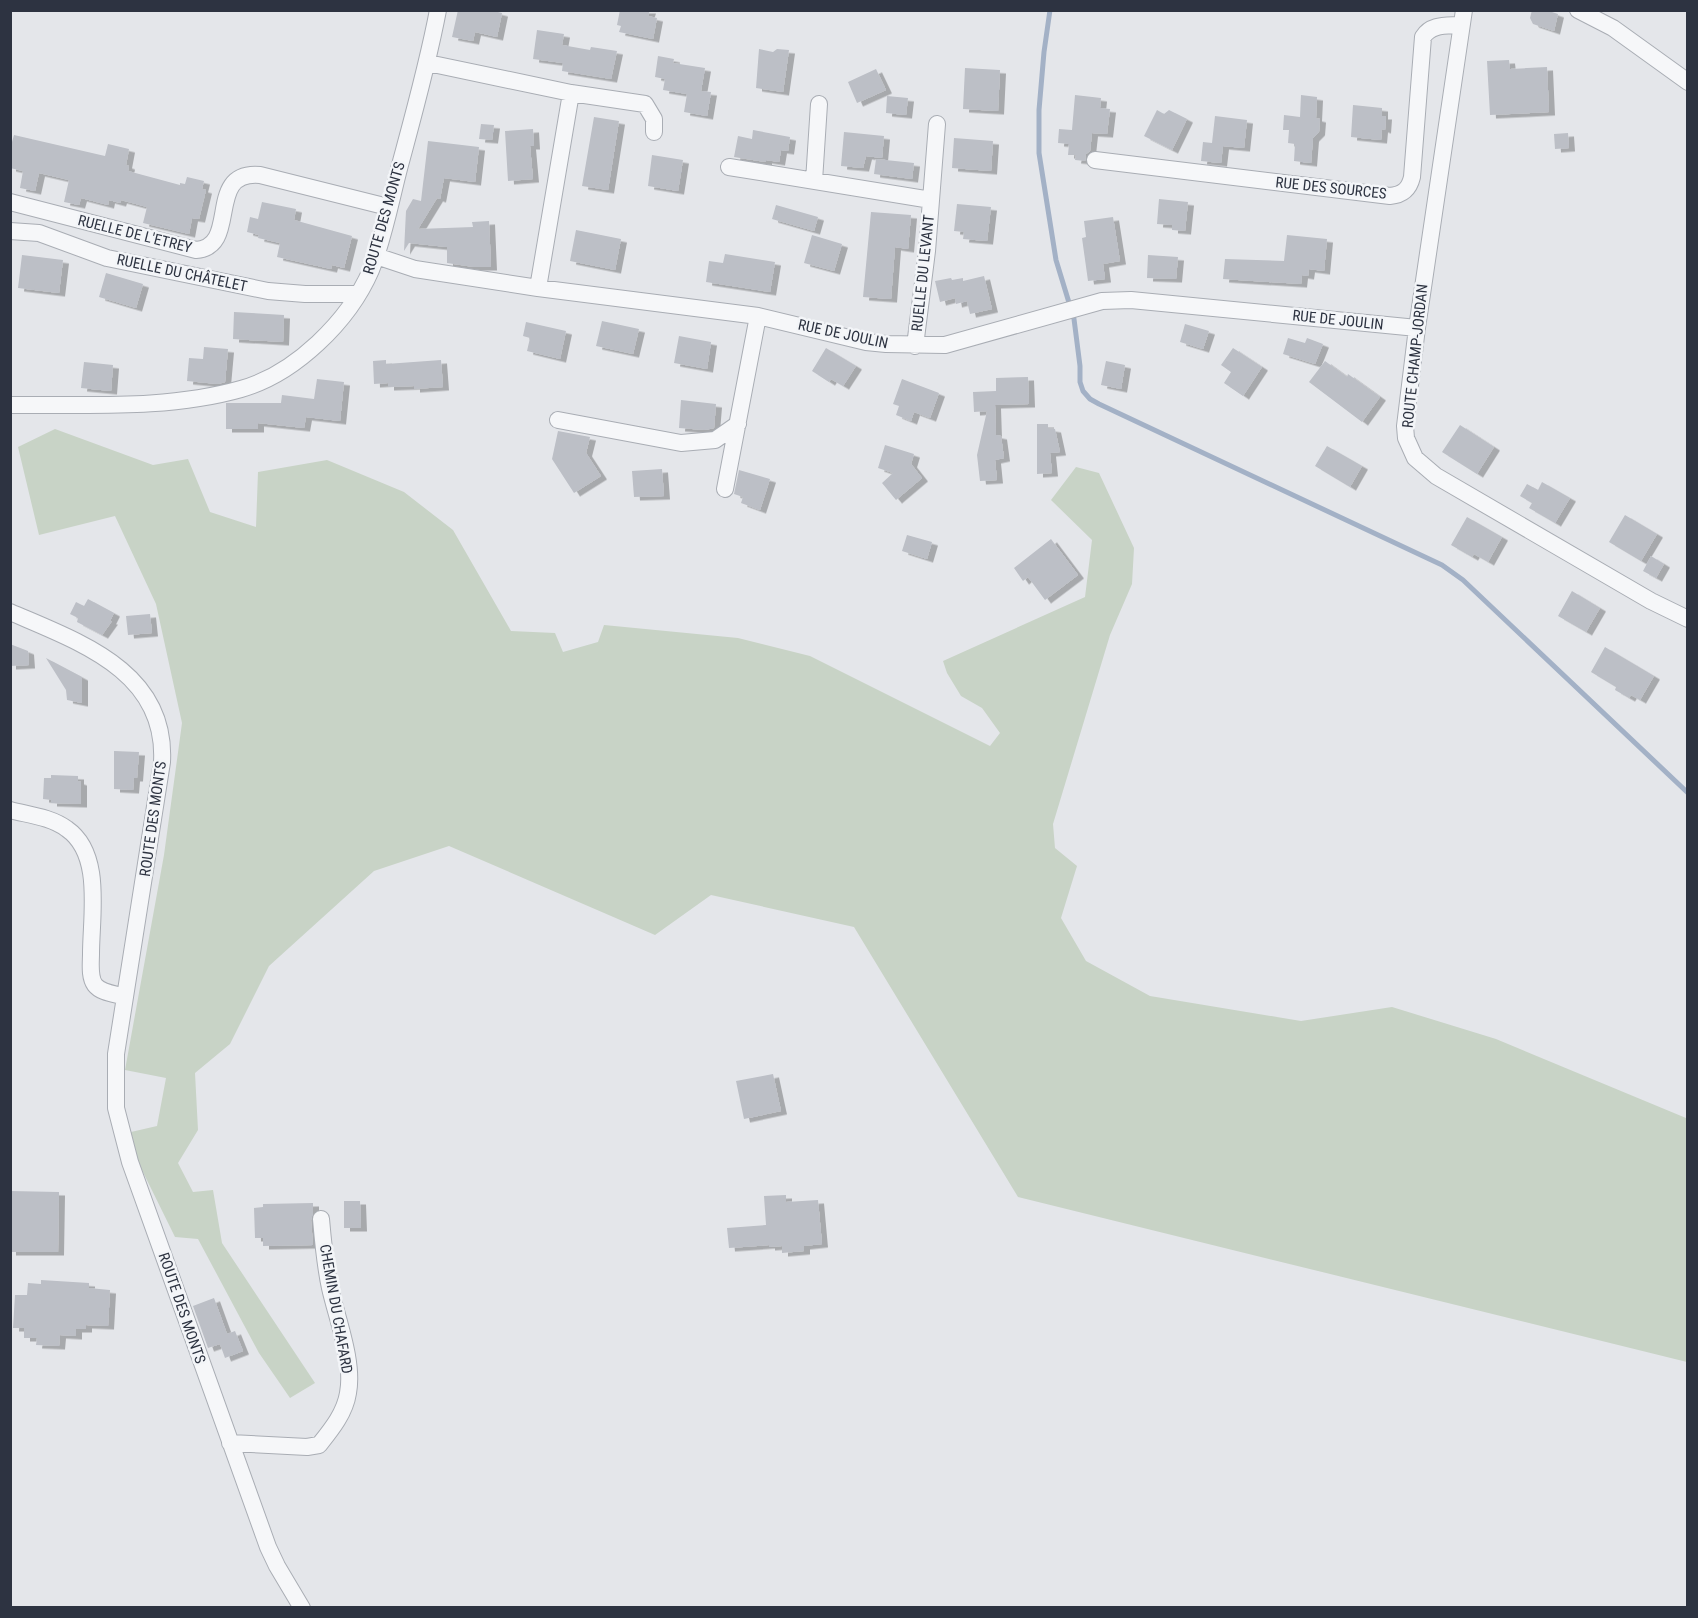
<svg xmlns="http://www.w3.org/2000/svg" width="1698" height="1618" font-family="'Roboto Condensed',sans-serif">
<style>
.green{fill:#c8d3c6}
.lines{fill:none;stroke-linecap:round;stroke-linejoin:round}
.stream{stroke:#a3b1c6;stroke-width:5}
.building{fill:#bcbfc6;filter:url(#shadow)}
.minor-casing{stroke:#a9adb4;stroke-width:18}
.minor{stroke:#f6f7f9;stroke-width:16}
.labels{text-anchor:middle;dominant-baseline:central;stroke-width:5;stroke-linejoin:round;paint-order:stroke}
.street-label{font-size:15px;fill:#2d3341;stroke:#f3f5f8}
</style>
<defs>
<filter id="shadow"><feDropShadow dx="6" dy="3.5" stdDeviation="0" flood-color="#0004"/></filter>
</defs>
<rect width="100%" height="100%" fill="#e4e6ea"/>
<!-- green -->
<path class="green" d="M55,429l98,36 35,-6 22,53 46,15 2,-55 69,-12 77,32 49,38 58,101 44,2 8,19 35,-10 6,-17 134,13 72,18 180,90 10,-13 -18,-25 -21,-12 -14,-23 -4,-12 142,-64 7,-57 -41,-40 25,-33 23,6 35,75 -2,36 -22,51 -57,189 2,24 22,18 -16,52 25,43 64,35 151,25 91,-14 104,32 190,79 1,-4v248l-669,-165 -164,-270 -143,-32 -56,40 -206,-89 -75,25 -105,95 -39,78 -35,29 3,57 -20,33 15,29 20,-2 9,53 93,140 -25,15 -31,-45 -61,-114 -23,-2 -36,-73 -8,-32 26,-6 9,-48 -41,-8 39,-215 18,-132 -26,-119 -41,-88 -76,19 -21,-88z"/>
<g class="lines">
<!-- stream -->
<path class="stream" d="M1050,10l-6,42 -5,58v43l17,107 18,59 6,47v16l3,9 7,8 9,5 343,161 21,15 225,213"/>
</g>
<!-- building -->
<path class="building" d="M458,10h32l12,3 -5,24 -22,-5 -2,9 -21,-4z
M620,10h30l-2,6 9,2 -4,21 -34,-7 2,-6 -4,-1z
M1532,10h14l12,4 -4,17 -21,-7 -3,-6z
M537,30l27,4 -2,11 28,5 1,-3 26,4 -6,28 -49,-8 1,-8 -30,-4z
M759,49l14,3 4,-3 12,1 -6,42 -27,-4z
M658,56l16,3 -1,4 32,5 -4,23 10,1 -4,24 -23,-4 3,-18 -24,-4 2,-11 -10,-2z
M1509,60l1,9 37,-2 2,45 -59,3 -3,-54z
M965,68l35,2 -2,41 -35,-2z
M876,69l10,21 -29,13 -9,-21z
M1075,95l26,3 -1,10 10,1 -3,25 -15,-1 -2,18 -4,3 -1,7 -10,-1 1,-5h-8l1,-11 -11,-1 1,-14 13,1z
M1301,95l16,2 -1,21 4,1 -1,13 -6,6 -2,25 -17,-2 1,-17 -7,-1 1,-13h-6l1,-15 16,2z
M887,96l21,2 -2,17 -20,-2z
M1353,105l29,3v8h4l-1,14 -3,-1 -1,11 -30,-3z
M1157,110l7,4 5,-4 18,9 -15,31 -28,-14z
M1215,116l32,4 -3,28 -21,-2 -2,17 -20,-2 2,-19 9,1z
M594,117l25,4 -11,69 -26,-4z
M481,124l13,1 -2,15 -13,-1z
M533,129l1,17h-4l3,33 -25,2 -3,-50z
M753,130l37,7 -2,14 -7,-1 -2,12 -13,-2v2l-32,-5 4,-21 14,3z
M844,132l40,4 -2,22 -16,-2 -3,12 -22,-2z
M1568,133l1,15 -14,1 -1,-15z
M14,135l91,21 3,-12 21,5 -3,16 3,1 -1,5 52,14v-2l5,1 2,-7 17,4 -2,8 4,1 -7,29 -7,-1 -3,16 -46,-11 4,-16 -26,-7 -1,3 -11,-3 -1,5 -27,-7 -2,7 -15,-3 5,-22 -30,-7 -4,18 -15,-3 3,-17 -13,-3v-19z
M954,138l39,3 -2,30 -39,-3z
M428,141l51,6 -4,35 -31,-4 -4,21 -3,-1 -19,31 55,-2 -1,-5 17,-1 2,46h-17l-27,-4v-16l-38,-4 -5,8 2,-40 7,-12 8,2z
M652,155l31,5 -5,31 -30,-5z
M876,159l38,4 -2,16 -38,-5z
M1159,199l29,3 -3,29 -13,-1v-5l-15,-1z
M262,202l34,7 -2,11 58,16 -8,32 -12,-3 -1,4 -54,-12 3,-14 -22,-5 1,-3 -12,-3 3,-15 8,2z
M957,204l34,3 -4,34 -24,-2 1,-7 -10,-1z
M776,205l42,12 -4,14 -42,-12z
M871,212l40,3 -3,34 -13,-2 -4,52 -28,-2z
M1113,217l7,44 -17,3 2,15 -17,2 -6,-43 4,-1 -2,-16z
M576,230l45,9 -6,31 -45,-9z
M812,235l30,9 -8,27 -30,-8z
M1287,235l40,4 -3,32 -15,-2 -1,7 -6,-1 -1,9 -78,-5 2,-20 59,2z
M725,254l50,8 -5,30 -64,-10 3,-21 14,2z
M22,255l41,5 -4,33 -41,-5z
M1148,255l30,2 -2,22 -29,-1z
M106,273l37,11 -7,24 -37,-11z
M984,276l8,33 -22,5 -3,-13 -11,3 -1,-6 -15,4 -5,-21 16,-3 1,2 11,-2v3z
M234,312l50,3 -1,27 -50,-3z
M602,321l37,8 -6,25 -37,-8z
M526,322l40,9 -6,28 -33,-8 3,-13 -7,-2z
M1185,324l24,7 -6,18 -23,-7z
M679,336l32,6 -4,27 -33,-6z
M1288,338l17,5 2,-5 16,6 -8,20 -32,-10z
M204,347l24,2 -3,33 -7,2 -31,-3 2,-23 14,1z
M826,348l30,18 -13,20 -12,-7 -2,3 -17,-11z
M1233,348l29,19 -19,29 -19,-13 7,-11 -10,-7z
M386,360v4l55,-4 2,27 -29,2v-3l-26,1v-4l-14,1 -1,-23z
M1106,361l19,4 -4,24 -20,-4z
M1325,361l22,16 1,-3 32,23 -18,25 -53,-40z
M84,362l29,3 -2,26 -30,-3z
M1028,377l1,27 -34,1 1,30 5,1 3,22 -9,2 2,20 -17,1 -3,-26 10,-44 -13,1 -1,-20 23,-1v-13z
M317,379l27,3 -4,39 -34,-4 -2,11 -46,-5v6h-32v-26h55l1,-8 32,4z
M902,379l37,14 -9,25 -16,-6 -3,9 -15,-6 3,-9 -6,-2z
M681,400l35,4 -2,24 -9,2 -26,-2z
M1037,424h11v4l7,1 5,23 -10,1 2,20 -15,1z
M1460,425l34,22 -17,27 -35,-22z
M558,431l32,6 -4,16 15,23 -27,17 -22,-34z
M885,445l29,9 -3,10 11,14 -26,22 -14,-17 11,-10 -15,-5z
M1327,446l35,20 -12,21 -35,-21z
M662,469l2,27 -30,1 -2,-26z
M739,470l31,9 -10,31 -19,-7 2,-6 -9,-3z
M1542,482l28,16 -15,25 -26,-15 3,-5 -12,-7 7,-12 11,6z
M1625,515l32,19 -16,27 -32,-19z
M1467,517l35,20 -14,25 -14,-8 -2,3 -21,-12z
M907,535l25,7 -5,17 -25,-8z
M1051,539l27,36 -33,25 -17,-23 -5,4 -9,-13z
M1651,556l13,8 -8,14 -13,-7z
M1572,591l28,17 -14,24 -28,-16z
M88,599l26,14 -4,8h2l-10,14 -25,-13 1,-4 -8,-4 6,-12 8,4z
M150,614l2,19 -24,2 -2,-19z
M10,644l18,7 1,14 -19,1z
M1605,647l49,29 -14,24 -9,-5 -2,3 -14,-8 1,-3 -25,-15z
M46,658l36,19v26l-15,-3 -1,-10z
M114,751l25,1 -2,26h-3l-1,12 -19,-1z
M51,775l27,1v5l3,1v22l-30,-1v-3l-8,-1 1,-21h7z
M773,1074l8,37 -37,8 -8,-38z
M10,1191l49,1 -1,60h-48z
M786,1195v7l32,-2 4,44 -18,2v5l-22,2v-7l-13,1v-2l-40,3 -2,-20 39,-3 -2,-29z
M344,1201h16l1,27h-17z
M313,1203v10l-2,7 2,25 -50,1v-8h-8l-1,-30 9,-1v-3z
M41,1280l48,3v5l21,2 -2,36 -22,-1v4h-10v7l-16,-1 -1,11 -23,-1 1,-7h-13v-10h-11l2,-33h12l1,-12 13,1z
M214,1298l13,36 8,-3 8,20 -18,7 -5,-14 -12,4 -15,-42z"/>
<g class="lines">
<defs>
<path id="minor" d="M1464,10l-47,318 -12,98 1,12 9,20 21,18 215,125 37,18
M1578,10l35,18 75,54
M428,63l143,30 74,11 9,15v13
M1095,160l295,36c12,-1 19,-6 22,-19l11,-140c8,-13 23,-11 37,-12
M729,167l202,33
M814,181l5,-77
M10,202l186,48c45,-3 8,-80 64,-75l128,32
M10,231l29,2 68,25 161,33 37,3h53
M376,256l39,13 123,19 220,28 108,26 20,2 59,1 157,-44 29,-1 286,28
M538,288l33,-195
M915,346l12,-95 10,-127
M10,405c77,-1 157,5 231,-16 54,-15 108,-68 130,-119 13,-32 20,-71 29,-105 14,-52 28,-102 38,-155
M558,420l123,23 34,-3 23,-16
M725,489l33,-173
M10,612c69,30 157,59 152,150l-46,292v54l14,54 138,385 9,19 25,42
M10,810c19,5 41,7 57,19 36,25 24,86 24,125 0,9 -2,23 4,31 6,8 21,9 30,12
M230,1443l77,4 12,-2c12,-15 26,-32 29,-52 6,-31 -11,-74 -18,-105 -5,-23 -7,-46 -9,-69"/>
</defs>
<!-- minor casing -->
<use href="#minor" class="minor-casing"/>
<!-- minor -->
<use href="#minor" class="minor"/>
</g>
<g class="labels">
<!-- street labels -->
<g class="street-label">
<text transform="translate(1331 188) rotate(6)">RUE DES SOURCES</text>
<text transform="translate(384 218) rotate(-74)">ROUTE DES MONTS</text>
<text transform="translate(135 234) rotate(14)">RUELLE DE L'ETREY</text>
<text transform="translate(182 273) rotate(12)">RUELLE DU CHÂTELET</text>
<text transform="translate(923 273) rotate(-84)">RUELLE DU LEVANT</text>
<text transform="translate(1338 320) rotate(6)">RUE DE JOULIN</text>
<text transform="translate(843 334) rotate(12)">RUE DE JOULIN</text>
<text transform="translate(1415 356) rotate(-84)">ROUTE CHAMP-JORDAN</text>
<text transform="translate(153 819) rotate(-82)">ROUTE DES MONTS</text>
<text transform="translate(182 1308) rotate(71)">ROUTE DES MONTS</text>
<text transform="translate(336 1309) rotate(80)">CHEMIN DU CHAFARD</text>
</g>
</g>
<!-- border -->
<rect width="1698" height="1618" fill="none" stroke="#2d3341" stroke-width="24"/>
</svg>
